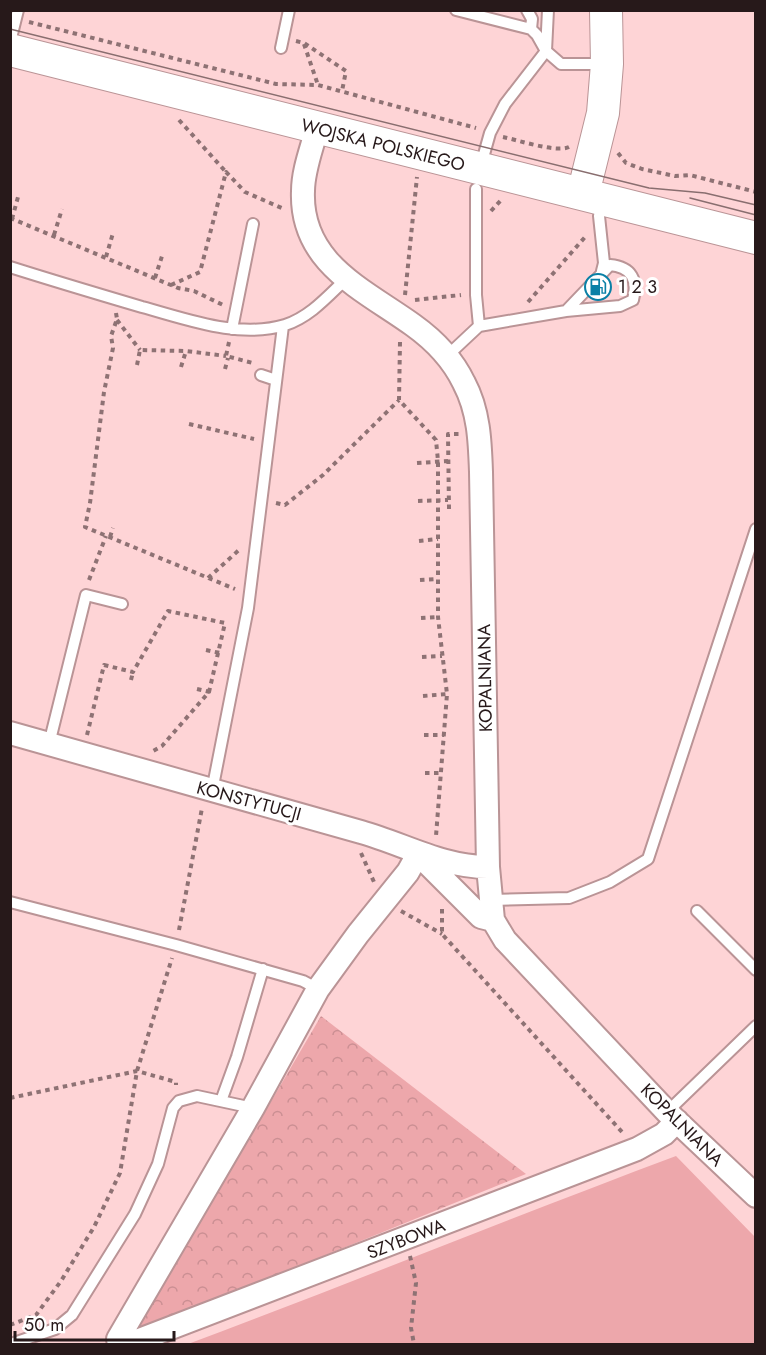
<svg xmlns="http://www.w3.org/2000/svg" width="766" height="1355" font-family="Jost,sans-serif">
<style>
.green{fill:#eda7ab}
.forest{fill:url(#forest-crowns)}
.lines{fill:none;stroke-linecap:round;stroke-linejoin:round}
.lane-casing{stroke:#ba9496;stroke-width:14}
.street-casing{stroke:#ba9496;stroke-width:26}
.secondary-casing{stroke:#ba9496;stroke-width:34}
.path{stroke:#8e7274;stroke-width:4;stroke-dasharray:4.5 4.5;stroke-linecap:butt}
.lane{stroke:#fff;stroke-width:10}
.street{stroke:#fff;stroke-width:22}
.secondary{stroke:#fff;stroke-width:32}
.tram{stroke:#896e6f;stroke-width:1.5}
.labels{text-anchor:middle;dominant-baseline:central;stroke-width:6;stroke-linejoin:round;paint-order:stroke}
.street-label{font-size:18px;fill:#27191a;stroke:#fff}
.poi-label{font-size:18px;fill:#27191a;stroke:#fff;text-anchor:start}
</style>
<defs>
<pattern id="forest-crowns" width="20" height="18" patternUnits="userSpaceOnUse" patternTransform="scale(1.5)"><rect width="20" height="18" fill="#eda7ab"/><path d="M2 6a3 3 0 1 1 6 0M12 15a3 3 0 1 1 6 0" fill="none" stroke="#cb8f93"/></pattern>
</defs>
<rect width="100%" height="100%" fill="#fed4d6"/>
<!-- green -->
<path class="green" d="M676,1156l79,81v107h-567c163,-61 325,-127 488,-188z"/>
<!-- forest -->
<path class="forest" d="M321,1016l205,158 -390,158z"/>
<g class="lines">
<defs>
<path id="lane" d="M456,10l75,19
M527,10l5,9 -1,10 6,6 9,16 15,13h44
M10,42l8,-32
M281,48l8,-38
M481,165l9,-32 15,-29 41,-53 2,-41
M476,189v106l3,31
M10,267c44,14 88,27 132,40 45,12 96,32 143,18 25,-8 43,-29 61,-46
M602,271l2,-8 -5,-47 3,-15
M232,329l21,-105
M447,356l32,-30 87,-15 54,-5 13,-6c5,-20 -1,-33 -23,-35l-44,46
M261,375l15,5
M49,744l37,-149 36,9
M212,791l36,-183 35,-282
M491,900l78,-2 41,-16 38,-23 108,-330
M10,902l166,43 127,36 15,8
M697,911l59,59
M221,1101l16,-44 26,-88
M667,1112l89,-86
M11,1344l44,-15 17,-14 63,-101 23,-50 15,-56 6,-7 18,-5 56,12"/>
<path id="street" d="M317,128c-5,20 -14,42 -14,63 -3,72 60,98 110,134 21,15 40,35 51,58 15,28 16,59 17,89l7,395 5,53 12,20 162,172 89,84
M10,733c117,34 234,67 351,99 43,12 81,35 127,35
M418,854l63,63 12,3
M119,1344l-1,-5 135,-231 65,-119 40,-55 50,-62 10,-18
M129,1344l508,-195 27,-15 13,-13"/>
<path id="secondary" d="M10,50l746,188
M583,194l20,-81 4,-49 -1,-54"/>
</defs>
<!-- lane casing -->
<use href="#lane" class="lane-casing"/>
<!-- street casing -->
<use href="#street" class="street-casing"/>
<!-- secondary casing -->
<use href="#secondary" class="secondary-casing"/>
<!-- path -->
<path class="path" d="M29,22l247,62 42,1 158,43
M296,41l8,2 42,28 -4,20
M304,44l14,41
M179,120l47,52
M503,137c15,3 53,16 66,10
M618,153l8,10 16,6 33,7 15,-1 66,17
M491,211l11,-12
M10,218l168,70 16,3 29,14
M12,219l6,-22
M54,235l8,-26
M106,257l7,-24
M155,278l7,-22
M171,285l29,-13 26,-100 19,20 39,17
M405,295l12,-118
M415,300l46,-5
M528,302l58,-66
M116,313l1,6 -6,17 2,12 -9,44 -14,111 -5,24 150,62
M117,320l23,30
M229,342l-3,14 27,7
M400,342l-1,58 37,40 2,21v156l9,77 -11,142
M137,365l3,-15 46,1 40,5
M181,367l5,-16
M225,369l3,-11
M189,424l65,15
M417,463l31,-2
M418,501l30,-1
M276,503l9,2 38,-30 76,-75
M449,509l-1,-75h11
M110,537l3,-9
M419,541l19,-2
M208,578l31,-28
M89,580l17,-44
M420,580l17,-1
M421,618l17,-1
M206,650l14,3
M422,657l20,-1
M131,680l2,-8
M197,689l13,3
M423,696l24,-2
M87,735l17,-70 29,7 35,-61 57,12 -16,69 -47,54 -9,5
M424,735h20
M425,773h16
M361,853l13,29
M442,909v25l180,198
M401,911l41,23
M179,930l23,-122
M10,1098l127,-27 39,11v3
M410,1256l6,27 -5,45 3,16
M10,1325l26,-10 25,-34 33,-54 26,-54 17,-102 35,-113"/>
<!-- lane -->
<use href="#lane" class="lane"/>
<!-- street -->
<use href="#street" class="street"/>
<!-- secondary -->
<use href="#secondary" class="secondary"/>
<!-- tram -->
<path class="tram" d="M10,29l639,159 56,5 51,12
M690,198l66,17"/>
</g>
<!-- icons -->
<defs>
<symbol id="fuel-ring" viewBox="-11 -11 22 22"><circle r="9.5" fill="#fff" stroke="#0a80a6" stroke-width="1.5"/><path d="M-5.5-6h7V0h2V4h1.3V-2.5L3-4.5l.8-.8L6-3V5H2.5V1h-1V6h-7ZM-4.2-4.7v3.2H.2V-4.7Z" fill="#0a80a6"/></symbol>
</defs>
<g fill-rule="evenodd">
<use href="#fuel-ring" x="583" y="272" width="30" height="30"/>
</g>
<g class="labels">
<!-- street labels -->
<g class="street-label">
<text transform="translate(383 145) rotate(14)">WOJSKA POLSKIEGO</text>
<text transform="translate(485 678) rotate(-91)">KOPALNIANA</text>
<text transform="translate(249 801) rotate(15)">KONSTYTUCJI</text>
<text transform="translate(682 1125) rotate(45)">KOPALNIANA</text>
<text transform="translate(406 1239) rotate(-21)">SZYBOWA</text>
</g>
<!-- poi labels -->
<g class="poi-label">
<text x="618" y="287">1 2 3</text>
</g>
</g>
<!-- border -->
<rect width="766" height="1355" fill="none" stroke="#27191a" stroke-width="24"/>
<!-- scale -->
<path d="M15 1331v9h159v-9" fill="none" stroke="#27191a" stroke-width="3"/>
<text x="24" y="1331" font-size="18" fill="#27191a" stroke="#ffffff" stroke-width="4.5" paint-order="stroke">50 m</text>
</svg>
